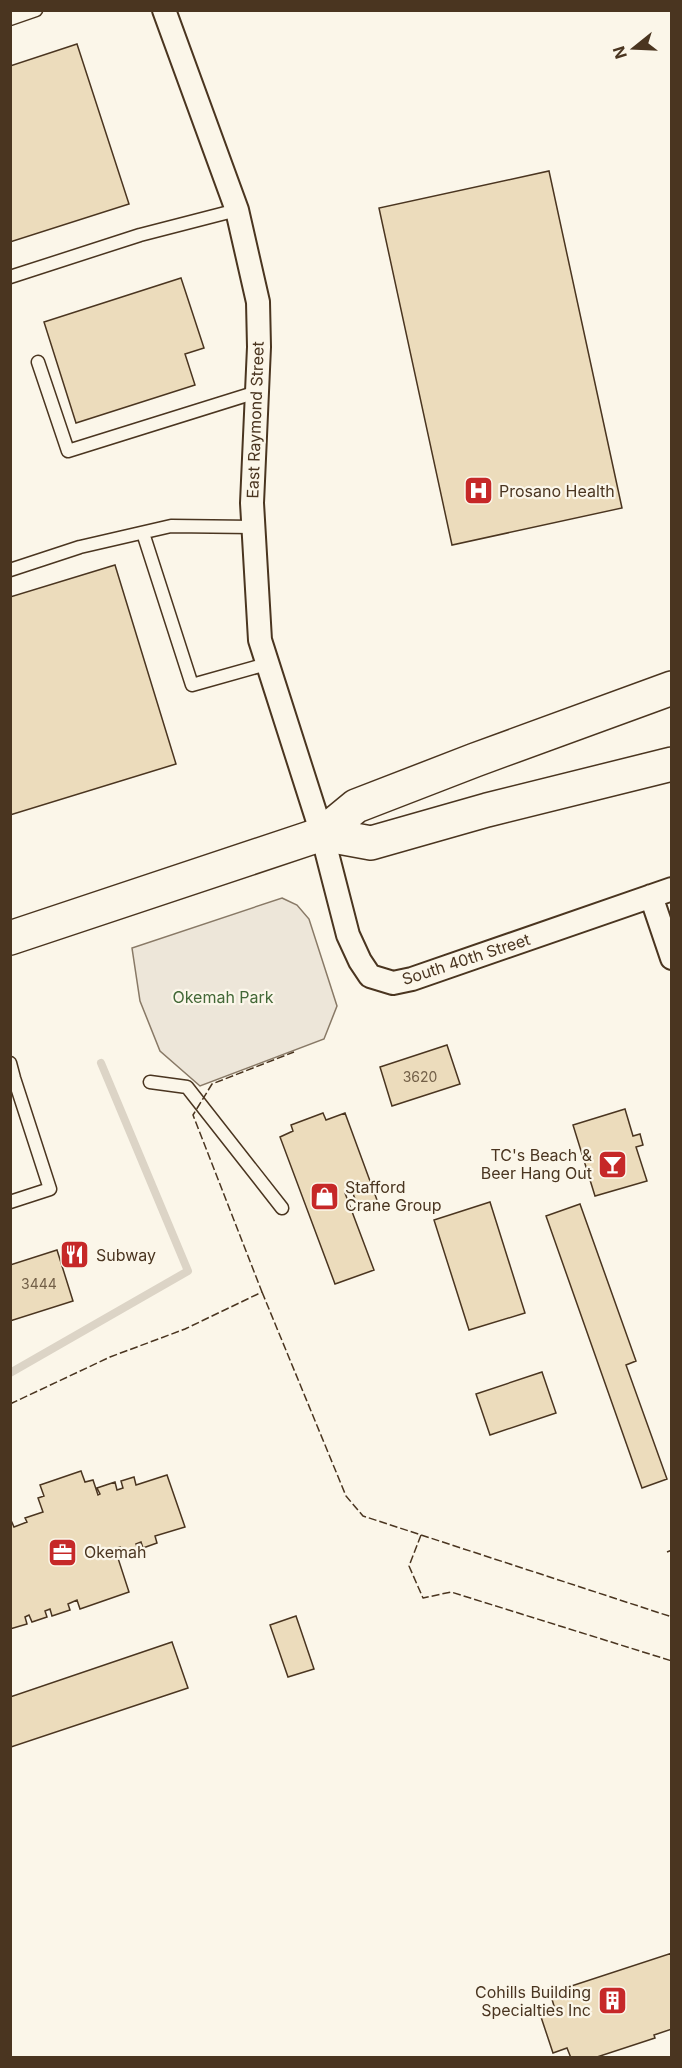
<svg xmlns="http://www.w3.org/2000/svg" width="682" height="2068" font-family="Inter,sans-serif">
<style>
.green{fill:#ede6d9;stroke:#887966;stroke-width:1.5}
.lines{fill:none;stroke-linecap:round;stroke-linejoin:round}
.stream{stroke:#dcd4c6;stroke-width:8}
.building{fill:#ecdcbc;stroke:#4a3520;stroke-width:1.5}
.service-casing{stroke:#4a3520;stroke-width:15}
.minor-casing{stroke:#4a3520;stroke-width:26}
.secondary-casing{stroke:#4a3520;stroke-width:36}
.service{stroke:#fbf6e9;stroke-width:12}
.minor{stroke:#fbf6e9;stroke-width:22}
.secondary{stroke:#fbf6e9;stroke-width:33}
.fence{stroke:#4a3520;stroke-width:1.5;stroke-dasharray:8 3;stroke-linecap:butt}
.labels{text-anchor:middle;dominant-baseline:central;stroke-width:4.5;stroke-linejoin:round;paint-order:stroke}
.number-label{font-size:14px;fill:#725f47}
.street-label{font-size:16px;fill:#4a3520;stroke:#fbf6e9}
.poi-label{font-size:16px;fill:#4a3520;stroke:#fbf6e9;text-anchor:start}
.park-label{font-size:16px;fill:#436837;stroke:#fbf6e9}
</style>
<rect width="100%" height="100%" fill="#fbf6e9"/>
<!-- green -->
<path class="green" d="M282,898l15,7 12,14 28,87 -13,33 -124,47 -40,-35 -20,-50 -8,-53z"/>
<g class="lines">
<!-- stream -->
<path class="stream" d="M10,1373l178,-102 -87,-208"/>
</g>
<!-- building -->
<path class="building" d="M77,44l52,160 -119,38v-176z
M549,171l73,337 -170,37 -73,-337z
M181,278l23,70 -19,6 10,31 -119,38 -32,-101z
M115,565l61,199 -166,51v-218z
M447,1045l13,39 -68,22 -12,-39z
M625,1109l8,27 7,-2 3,11 -7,2 11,34 -52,15 -22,-71z
M323,1113l3,7 19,-7 32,87 -19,7 -6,-16 -7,2 29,77 -39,14 -55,-147 13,-6 -2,-6z
M490,1202l35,111 -56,17 -35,-110z
M580,1204l56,157 -10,4 41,114 -25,9 -96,-272z
M57,1250l16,51 -63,20v-56z
M542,1372l14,41 -66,22 -14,-41z
M81,1471l4,11 8,-2 5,15 2,-1 -3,-6 18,-6 2,8 6,-2 -2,-7 13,-4 2,8 31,-10 18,52 -30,9 2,7 -14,5 -2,-6 -5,2 2,5 -16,5 -2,-7 -5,2 14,43 -49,17 -3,-9 -9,4 2,6 -18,6 -2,-7 -5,2 2,6 -15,5 -3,-7 -4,2 2,7 -17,5v-111l4,9 13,-5 -2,-4 18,-6 -5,-14 6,-2 -4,-11z
M296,1616l18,53 -26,8 -18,-52z
M172,1642l16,46 -177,59 -1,-50z
M672,1953v76l-18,6 1,3 -61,20h-23l-4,-10 -14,5 -13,-39 15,-5 -5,-16z"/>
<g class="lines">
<defs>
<path id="service" d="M10,19l26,-9
M10,277l130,-42 97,-25
M38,362l30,89 189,-59
M143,533l49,152 75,-21
M10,570l70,-23 91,-21 82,1
M10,1063l4,15 36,111 -40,13
M150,1082l37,5 95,121"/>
<path id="minor" d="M164,10l73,200 21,92 1,45 -7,156 8,137 62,194 26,101 12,26 10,15 23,7 19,-4 260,-90
M651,896l21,62"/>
<path id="secondary" d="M322,834l49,9 116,-33 185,-46
M10,938l312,-104 34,-28 119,-46 197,-72"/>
</defs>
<!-- service casing -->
<use href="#service" class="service-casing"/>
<!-- minor casing -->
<use href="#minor" class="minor-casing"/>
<!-- secondary casing -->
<use href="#secondary" class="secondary-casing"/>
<!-- service -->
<use href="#service" class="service"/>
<!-- minor -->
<use href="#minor" class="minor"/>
<!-- secondary -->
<use href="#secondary" class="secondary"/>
<!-- fence -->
<path class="fence" d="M262,1292l84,204 17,20 309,101
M10,1404l100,-47 75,-28 77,-37 -69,-177 19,-31 82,-32
M421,1535l-12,31 14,32 28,-6 221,69
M667,1552l5,-2"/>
</g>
<!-- icons -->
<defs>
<symbol id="hospital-square" viewBox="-11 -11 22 22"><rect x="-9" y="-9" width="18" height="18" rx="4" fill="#c62828" stroke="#fbf6e9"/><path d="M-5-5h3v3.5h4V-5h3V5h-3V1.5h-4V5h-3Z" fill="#fff"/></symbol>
<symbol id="bar-square" viewBox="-11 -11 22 22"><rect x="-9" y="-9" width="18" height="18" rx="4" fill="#c62828" stroke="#fbf6e9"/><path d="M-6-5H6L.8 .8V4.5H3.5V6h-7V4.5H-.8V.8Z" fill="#fff"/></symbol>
<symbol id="shop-square" viewBox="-11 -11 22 22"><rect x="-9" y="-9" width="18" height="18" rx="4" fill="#c62828" stroke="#fbf6e9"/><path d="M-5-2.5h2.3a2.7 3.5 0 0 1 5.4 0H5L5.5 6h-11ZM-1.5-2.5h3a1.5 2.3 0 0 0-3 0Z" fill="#fff"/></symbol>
<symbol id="restaurant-square" viewBox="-11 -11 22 22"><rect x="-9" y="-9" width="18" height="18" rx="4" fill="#c62828" stroke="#fbf6e9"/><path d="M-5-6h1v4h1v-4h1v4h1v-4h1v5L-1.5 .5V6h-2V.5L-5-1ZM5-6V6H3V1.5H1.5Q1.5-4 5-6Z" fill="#fff"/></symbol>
<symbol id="office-square" viewBox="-11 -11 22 22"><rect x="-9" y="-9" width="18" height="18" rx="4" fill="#c62828" stroke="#fbf6e9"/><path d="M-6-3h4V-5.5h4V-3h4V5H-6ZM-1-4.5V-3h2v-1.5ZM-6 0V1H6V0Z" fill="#fff"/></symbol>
<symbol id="building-square" viewBox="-11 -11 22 22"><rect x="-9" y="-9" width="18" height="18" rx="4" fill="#c62828" stroke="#fbf6e9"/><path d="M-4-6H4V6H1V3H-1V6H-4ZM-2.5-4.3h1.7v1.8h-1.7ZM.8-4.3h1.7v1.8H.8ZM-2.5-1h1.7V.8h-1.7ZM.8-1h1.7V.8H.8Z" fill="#fff"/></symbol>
</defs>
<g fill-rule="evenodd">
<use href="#hospital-square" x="462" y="474" width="33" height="33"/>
<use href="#bar-square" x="596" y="1148" width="33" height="33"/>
<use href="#shop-square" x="308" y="1180" width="33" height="33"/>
<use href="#restaurant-square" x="58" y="1238" width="33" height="33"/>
<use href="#office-square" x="46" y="1536" width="33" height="33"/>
<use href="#building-square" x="596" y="1984" width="33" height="33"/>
</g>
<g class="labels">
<!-- number labels -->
<g class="number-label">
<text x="420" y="1076">3620</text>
<text x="39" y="1283">3444</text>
</g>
<!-- street labels -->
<g class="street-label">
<text transform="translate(255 420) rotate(-88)">East Raymond Street</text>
<text transform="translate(466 959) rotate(-18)">South 40th Street</text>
</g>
<!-- poi labels -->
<g class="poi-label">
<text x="499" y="491">Prosano Health</text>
<text x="592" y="1155" text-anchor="end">TC's Beach &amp;<tspan x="592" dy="18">Beer Hang Out</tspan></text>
<text x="345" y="1187">Stafford<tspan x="345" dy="18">Crane Group</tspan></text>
<text x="96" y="1255">Subway</text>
<text x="84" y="1552">Okemah</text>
<text x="591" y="1992" text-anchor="end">Cohills Building<tspan x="591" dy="18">Specialties Inc</tspan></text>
</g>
<!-- park labels -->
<g class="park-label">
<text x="223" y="997">Okemah Park</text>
</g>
</g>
<!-- border -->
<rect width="682" height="2068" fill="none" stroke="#4a3520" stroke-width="24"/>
<!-- north arrow -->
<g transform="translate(634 48) rotate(252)" stroke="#fbf6e9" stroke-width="4.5" paint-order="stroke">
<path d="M0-4.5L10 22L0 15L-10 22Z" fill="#4a3520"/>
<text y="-9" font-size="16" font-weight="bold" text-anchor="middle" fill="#4a3520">N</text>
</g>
</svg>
